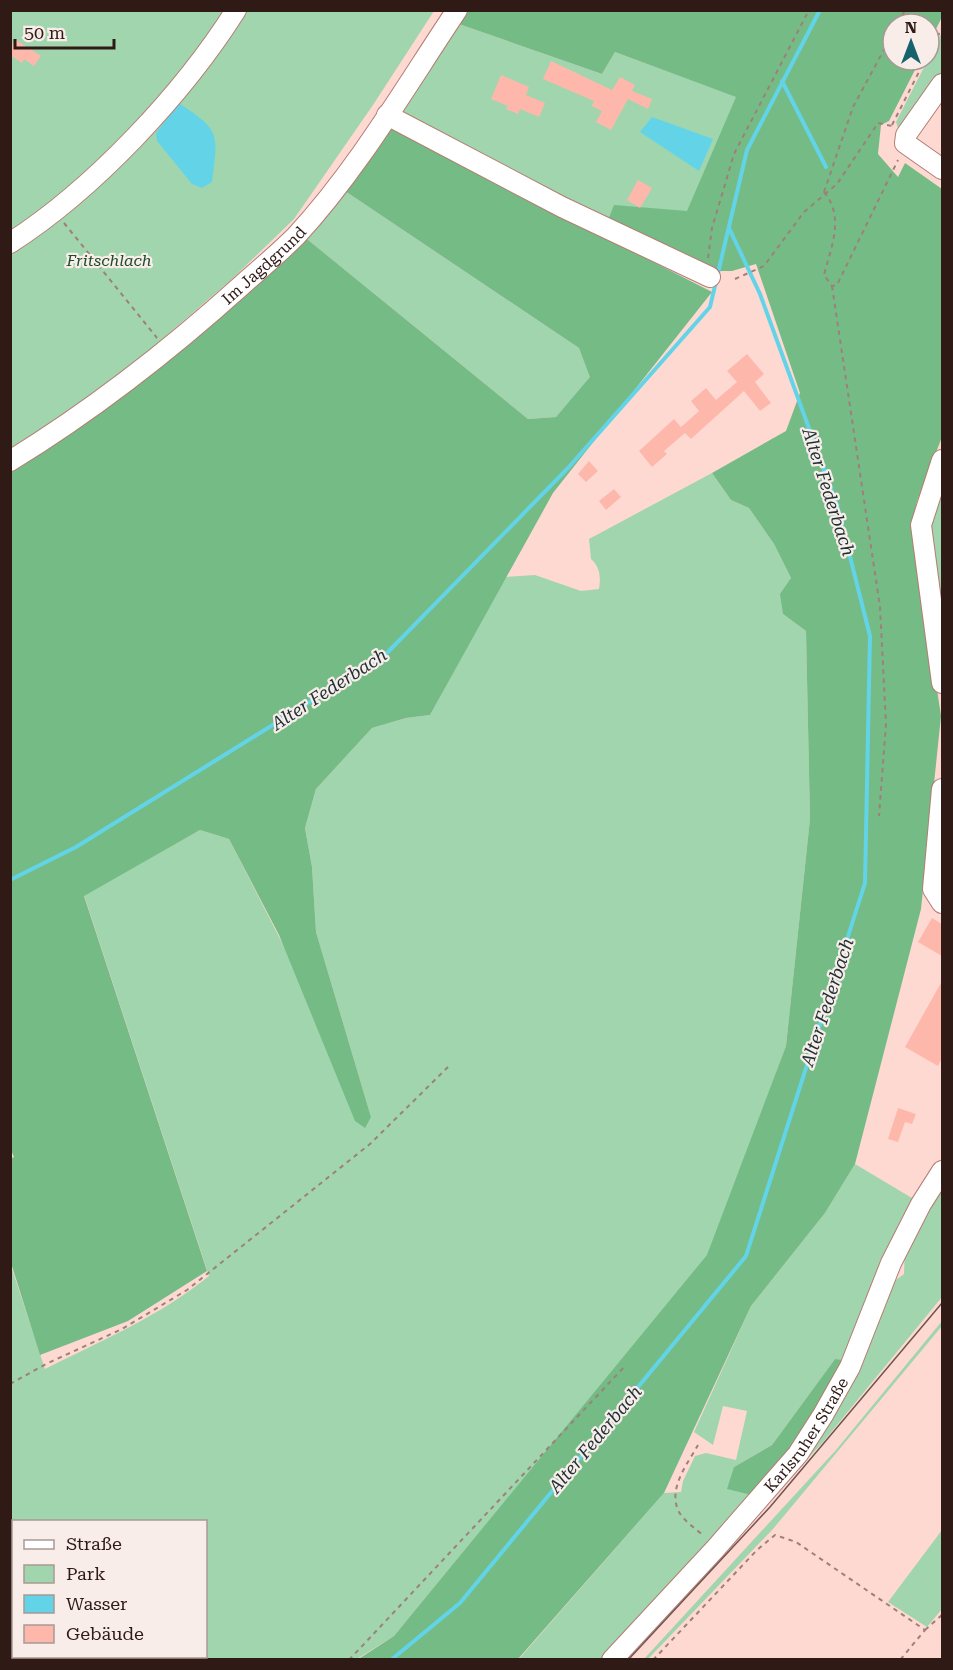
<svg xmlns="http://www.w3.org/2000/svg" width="953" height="1670" font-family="'Roboto Serif',serif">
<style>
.green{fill:#a1d5ad;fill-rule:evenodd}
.forest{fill:#74bb86}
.water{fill:#63d4e8}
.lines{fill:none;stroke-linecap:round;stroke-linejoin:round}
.stream{stroke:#63d4e8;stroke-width:4}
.building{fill:#feb8ab}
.minor-casing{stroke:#b37d72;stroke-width:22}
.path{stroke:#9e807a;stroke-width:2;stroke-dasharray:4.5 4.5;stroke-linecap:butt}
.minor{stroke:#fff;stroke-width:20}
.tram{stroke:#6f5550;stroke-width:1.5}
.labels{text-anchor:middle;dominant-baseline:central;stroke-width:4.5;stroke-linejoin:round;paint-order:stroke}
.park-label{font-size:16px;font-style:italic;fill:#1a4e2b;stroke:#f9edea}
.street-label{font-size:16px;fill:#2f1a16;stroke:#f9edea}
.water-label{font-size:18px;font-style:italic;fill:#1c3135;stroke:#f9edea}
</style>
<rect width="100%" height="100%" fill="#fed9d2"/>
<!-- green -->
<path class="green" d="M10,11h424l-61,94 -79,114 -62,60 -152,131 -69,42 -1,-213 9,-6 -9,-6z
M456,23l146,51 13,-22 122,45 -67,158 -274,-138z
M942,32v43l-41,62 -5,-15z
M342,189l237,159 12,29 -35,40 -28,2 -226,-184z
M942,467v175l-18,-115z
M712,473l19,27 18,8 25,36 17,34 -8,36 23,17 4,188 -24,227 -77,209 -315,381 -37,23h-346l-1,-396 35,106c56,-28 115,-53 164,-93l-125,-381 116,-65 29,9 142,278 -55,-185 -4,-65 -7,-39 11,-39 56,-61 34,-10 24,-3 75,-138 30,-2 46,16 18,-2c2,-12 1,-22 -8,-30l-2,-20zM14,1522h192v134h-192z
M855,1164l62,37 -71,159 -11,-1 -63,86 -38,22 22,29 -149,163 -89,1 146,-167 17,-1 2,-11 12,-25 11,-3 30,7 11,-49 -24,-5 -10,39 -19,-13 57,-126 74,-93z
M942,1185v112l-119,145 -191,210 87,-101 174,-269 11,-8 1,-28z
M942,1321v5l-169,203 -125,130h-4l192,-209z
M942,1530v79l-15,18 -39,-25z"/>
<!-- forest -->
<path class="forest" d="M464,10l478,1v6l-13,26v-19h-36v36h27l-31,61 -8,4 -3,29 20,23 7,-14 37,26v248l-25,64 -5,22 29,193 -20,193 -66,255 -30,49 -74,93 -87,187 -146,166 -161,1 37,-24 313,-381 79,-209 24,-227 -4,-188 -23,-17 -3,-20 11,-16 -17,-34 -25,-36 -18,-8 -19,-27 74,-42 14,-38 -44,-129 -24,7h-21l-104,-48 7,-18 73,6 49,-114 -121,-45 -13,22 -146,-51z
M387,126l325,166 -159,201 -123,222 -24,3 -34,10 -56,61 -11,39 7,39 4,65 55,185 -6,11 -10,-7 -76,-186 -50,-96 -29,-9 -116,66 123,375 -79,50 -88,34 -29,-92 -1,-104 4,-2 -4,-9 1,-679 291,-234 226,184 28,-2 34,-40 -11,-29 -237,-159z
M835,1359l11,1 -24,46 -66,90 -29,-7 7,-22 38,-22z"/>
<!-- water -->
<path class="water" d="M179,103c42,28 39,30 33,79l-10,6 -10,-4 -35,-43 -1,-8z
M652,117l61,22 -14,32 -59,-39z"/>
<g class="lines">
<!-- stream -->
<path class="stream" d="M782,81l44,86
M10,880l66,-33 308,-191 184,-188 142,-161 37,-157 73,-140
M391,1660l69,-57 286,-347 119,-373 5,-247 -33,-131 -77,-211 -31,-66"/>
</g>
<!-- building -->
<path class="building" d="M16,40l25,16 -7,10 -10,-7 -2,4 -12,-8v-7z
M551,61l61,29 8,-13 15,8 -3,6 20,8 -4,10 -20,-10 -17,31 -15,-8 6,-11 -10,-5 2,-5 -51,-22z
M501,75l28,12 -3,8 19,8 -6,14 -19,-8 -2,5 -12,-5 2,-3 -17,-7z
M638,180l14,8 -12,20 -13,-8z
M747,354l17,20 -9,8 16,21 -11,8 -16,-20 -53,48 -6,-6 -21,18 3,3 -15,13 -13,-16 35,-32 7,8 18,-16 -8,-10 15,-13 10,12 21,-18 -10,-11z
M589,461l9,10 -12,11 -8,-8z
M614,489l7,8 -15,13 -7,-9z
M932,918l10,6v32l-24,-14z
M942,981v77l-4,8 -33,-19z
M898,1108l18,6 -4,10 -7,-2 -7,20 -10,-3z"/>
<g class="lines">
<defs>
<g id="minor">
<path d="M942,84l-36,51 -1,8 37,26"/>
<path d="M387,115l175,92 148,70"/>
<path d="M10,243c84,-54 173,-149 226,-233"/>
<path d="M942,460l-21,65 21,158"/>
<path id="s1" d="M10,461c83,-51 160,-111 232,-176 18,-16 37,-32 54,-49 62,-67 110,-150 161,-226"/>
<path d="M942,789l-9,100 9,14"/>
<path id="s2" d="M612,1660l104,-112 82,-94 25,-39 27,-48 41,-104 30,-59 21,-33"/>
</g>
</defs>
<!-- minor casing -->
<use href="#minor" class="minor-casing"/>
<!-- path -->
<path class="path" d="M898,24l7,-14
M929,53l13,-25
M892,125l33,-65
M824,192c21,25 7,55 0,83l8,11 5,-1 61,-125
M824,192l29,-85 40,-74
M64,223l93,115
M708,258l4,-30 22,-74 75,-144
M735,279l29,-13 40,-54 33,-28 41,-61 14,3
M832,286l48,321 6,117 -7,92
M10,1384l36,-20 76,-35 65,-39 183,-146 78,-77
M698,1445c-10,18 -31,44 -19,67 5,9 17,17 25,24
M925,1630l17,-15
M349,1660l277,-295
M653,1660l104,-110 18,-15 21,7 129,88 -25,30"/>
<!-- minor -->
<use href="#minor" class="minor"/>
<!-- tram -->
<path class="tram" d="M628,1660l142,-153 172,-204"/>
</g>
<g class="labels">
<!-- park labels -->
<g class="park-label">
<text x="109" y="260">Fritschlach</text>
</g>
<!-- street labels -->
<g class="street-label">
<text stroke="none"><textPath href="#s1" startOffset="321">Im Jagdgrund</textPath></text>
<text stroke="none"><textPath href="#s2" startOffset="298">Karlsruher Straße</textPath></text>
</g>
<!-- water labels -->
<g class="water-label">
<text transform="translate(829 492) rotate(72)">Alter Federbach</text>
<text transform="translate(329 689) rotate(-33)">Alter Federbach</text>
<text transform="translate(827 1002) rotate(-72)">Alter Federbach</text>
<text transform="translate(595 1439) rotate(-50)">Alter Federbach</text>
</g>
</g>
<!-- border -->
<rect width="953" height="1670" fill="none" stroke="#2f1a16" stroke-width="24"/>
<!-- legend -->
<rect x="12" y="1520" width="195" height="138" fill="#f9edea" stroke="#a89995" stroke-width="1.5"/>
<rect x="24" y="1540" width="30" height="9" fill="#ffffff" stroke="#a89995" stroke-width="1.5"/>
<text x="66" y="1550" font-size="18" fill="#2f1a16">Straße</text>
<rect x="24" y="1565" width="30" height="18" fill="#a1d5ad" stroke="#a89995" stroke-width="1.5"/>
<text x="66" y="1580" font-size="18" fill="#2f1a16">Park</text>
<rect x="24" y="1595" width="30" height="18" fill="#63d4e8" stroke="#a89995" stroke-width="1.5"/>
<text x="66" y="1610" font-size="18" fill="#2f1a16">Wasser</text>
<rect x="24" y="1625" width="30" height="18" fill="#feb8ab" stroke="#a89995" stroke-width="1.5"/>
<text x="66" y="1640" font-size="18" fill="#2f1a16">Gebäude</text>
<!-- north arrow -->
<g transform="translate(911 42)"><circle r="28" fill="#f9edea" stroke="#a89995" stroke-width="1.5"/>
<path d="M0-4.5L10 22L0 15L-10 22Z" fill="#15616d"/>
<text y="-9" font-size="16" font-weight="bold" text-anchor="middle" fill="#2f1a16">N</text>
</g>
<!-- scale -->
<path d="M15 39v9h99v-9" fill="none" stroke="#2f1a16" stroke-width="3"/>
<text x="24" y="39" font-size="18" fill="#2f1a16" stroke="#f9edea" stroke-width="4.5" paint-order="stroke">50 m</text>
</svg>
